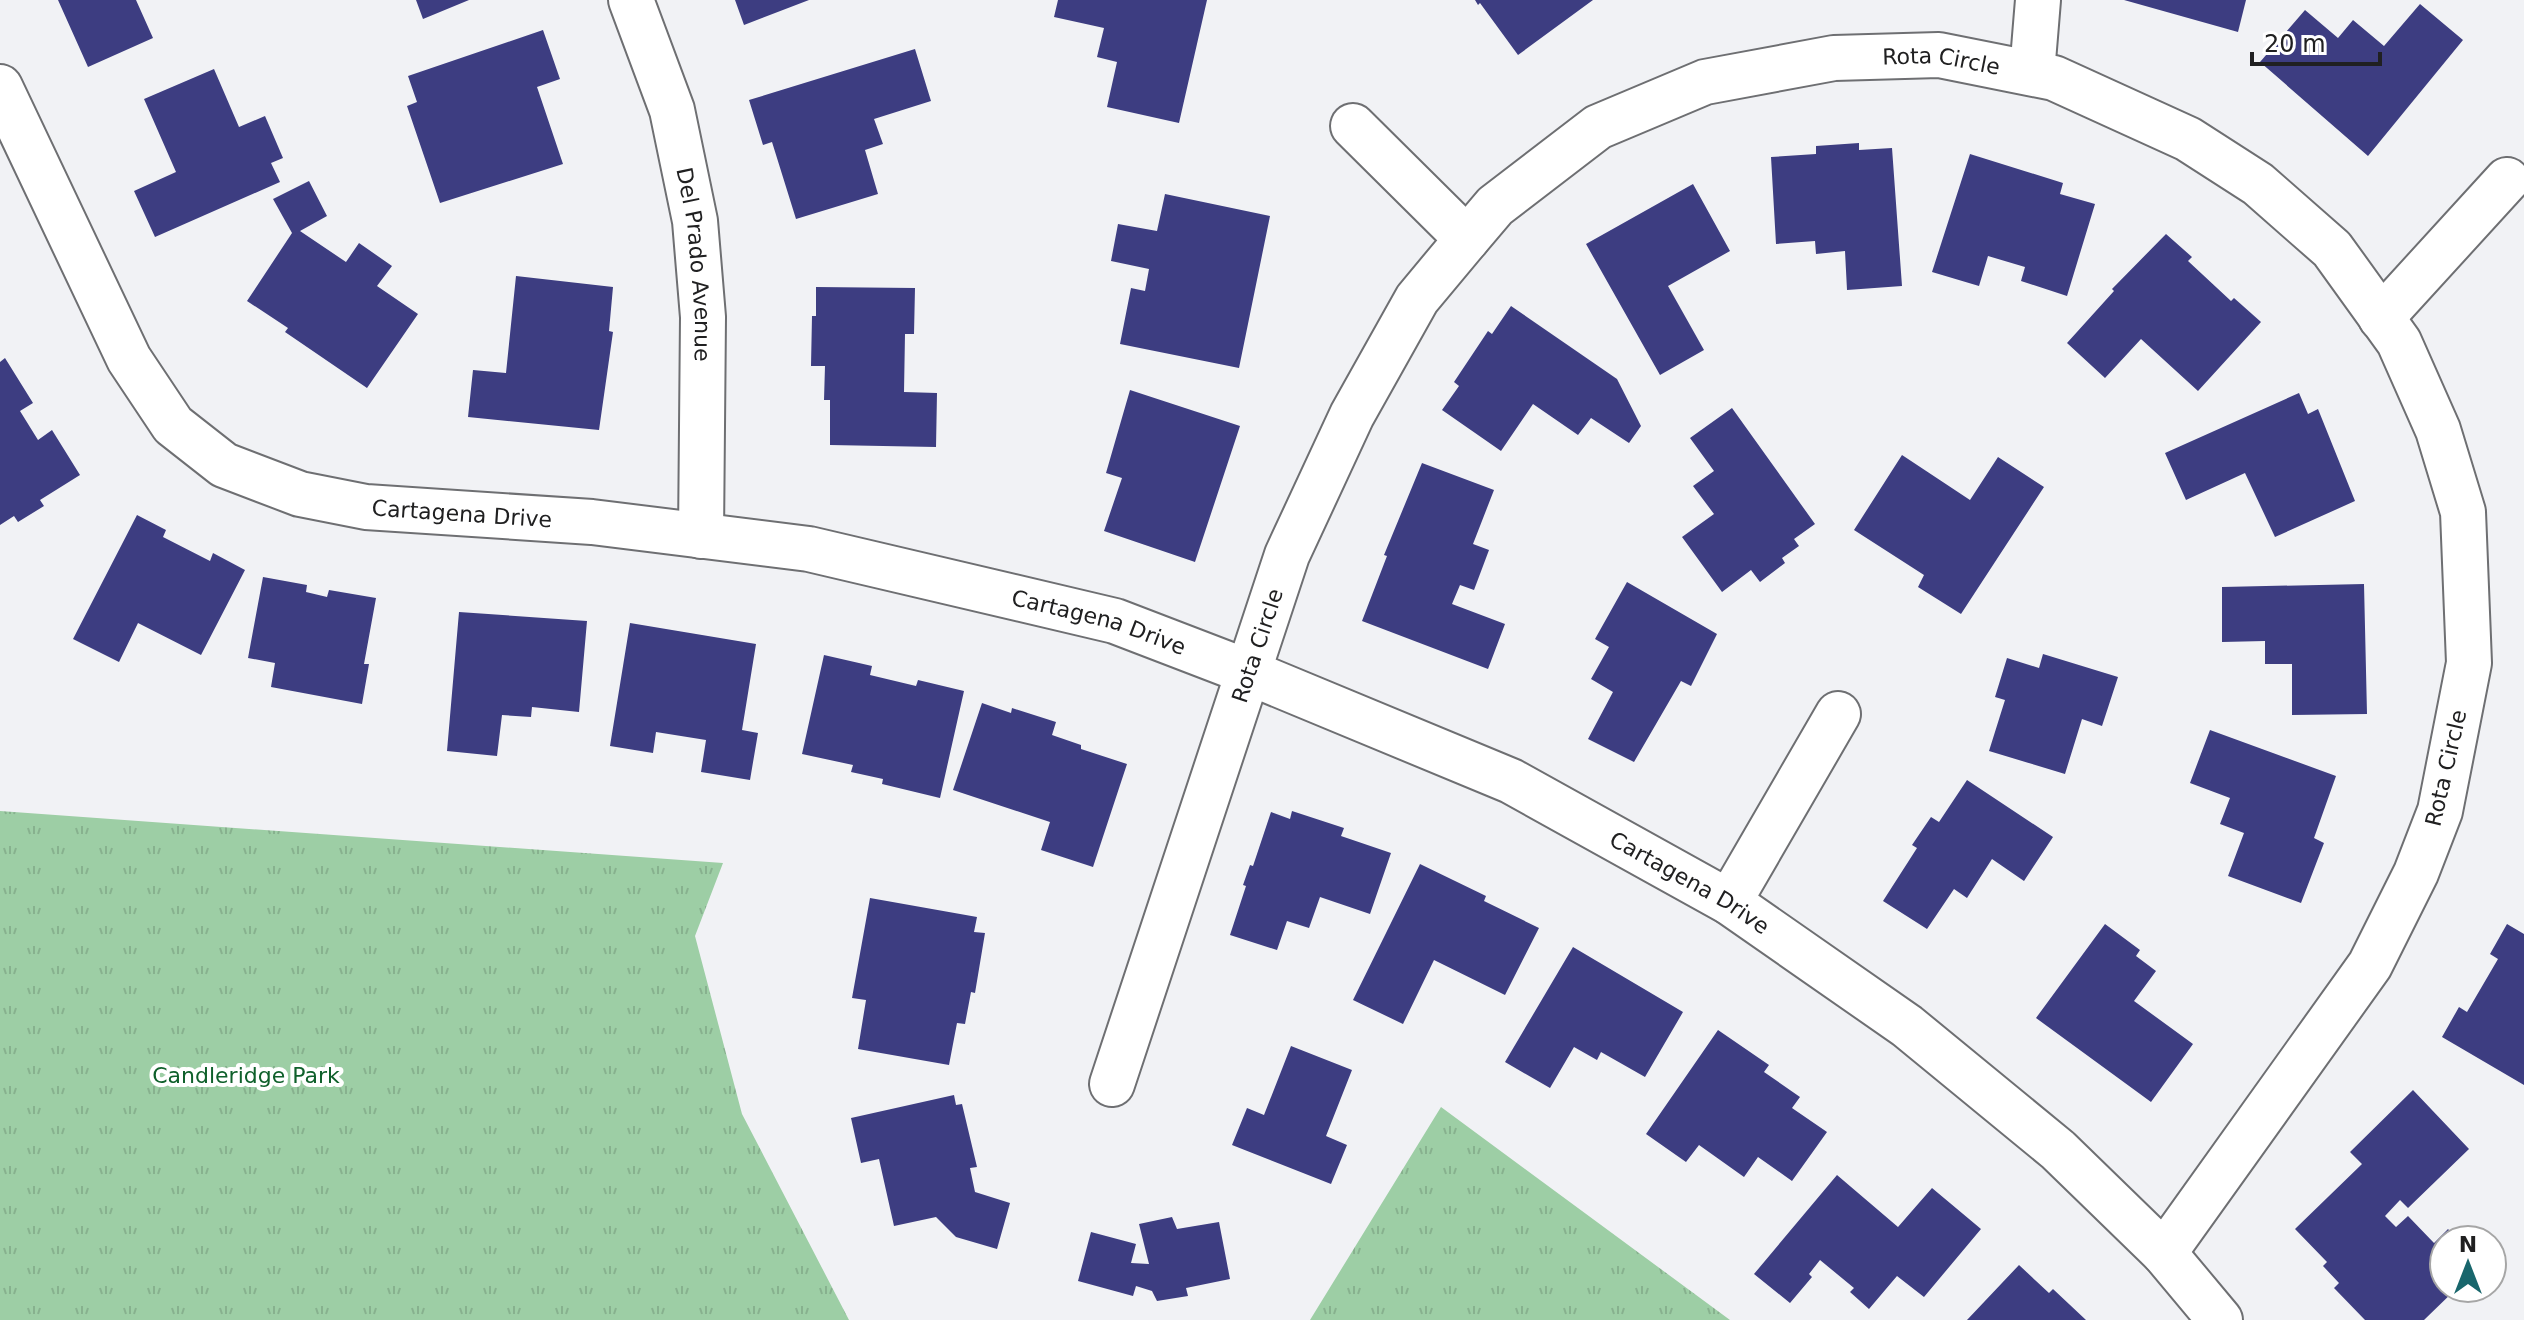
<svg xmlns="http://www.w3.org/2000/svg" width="2524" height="1320" font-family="'DejaVu Sans',sans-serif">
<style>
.park{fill:url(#park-tufts)}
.building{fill:#3d3d81}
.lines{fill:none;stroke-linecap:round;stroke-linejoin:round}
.minor-casing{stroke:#6e6f72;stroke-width:48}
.minor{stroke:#fff;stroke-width:44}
.labels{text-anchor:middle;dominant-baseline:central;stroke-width:8;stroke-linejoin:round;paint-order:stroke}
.street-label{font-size:22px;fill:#202021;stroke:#fff}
.park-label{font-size:22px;fill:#0f602b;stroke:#fff}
</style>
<defs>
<pattern id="park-tufts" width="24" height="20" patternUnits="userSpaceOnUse" patternTransform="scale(2)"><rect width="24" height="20" fill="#9dcea5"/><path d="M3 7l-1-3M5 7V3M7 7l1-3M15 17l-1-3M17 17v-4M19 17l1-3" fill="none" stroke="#87b18e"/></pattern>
</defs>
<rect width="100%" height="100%" fill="#f1f2f5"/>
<!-- park -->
<path class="park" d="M0,811l723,52 -28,73 47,178 107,206h-849z
M1441,1107l289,213h-420z"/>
<!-- building -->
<path class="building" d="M58,0h78l17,38 -65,29z
M416,0h53l-46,19z
M735,0h74l-65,25z
M1058,0h149l-28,123 -72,-16 10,-45 -20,-5 7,-29 -50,-11z
M1475,0h118l-75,55 -38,-52 -2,2z
M2124,0h122l-8,32z
M2420,4l43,36 -95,116 -108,-94 45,-52 33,28 15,-18 31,26z
M543,30l17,49 -23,8 26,77 -123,39 -33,-97 10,-4 -9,-26z
M915,49l16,52 -57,18 9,25 -18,6 13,44 -82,25 -24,-77 -9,3 -14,-45z
M214,69l25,58 26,-11 18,42 -12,5 9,19 -125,55 -21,-46 42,-19 -32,-73z
M1859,143v7l33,-2 10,138 -55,4 -2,-39 -29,3 -1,-13 -39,3 -5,-87 45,-3v-8z
M1970,154l93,29 -3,11 35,10 -28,92 -46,-15 4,-14 -37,-11 -9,30 -47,-14z
M309,181l18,35 -27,15 46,31 13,-19 33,23 -15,20 41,28 -51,74 -82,-56 3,-4 -41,-27 45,-68 -19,-34z
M1693,184l37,67 -62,35 36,64 -44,25 -74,-131z
M1165,194l105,22 -31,152 -119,-24 11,-56 14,3 4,-22 -38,-8 7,-37 39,7z
M2166,234l26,23 -4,4 43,40 3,-3 27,24 -63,69 -57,-52 -36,39 -38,-35 47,-52 -2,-2z
M516,276l97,11 -4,44 4,1 -14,98 -131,-13 5,-47 33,3z
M816,287l99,1 -1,46h-9l-1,58 33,1 -1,54 -106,-2v-45h-6l1,-34h-14l1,-50h4z
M1511,306l106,73 24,47 -12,17 -38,-25 -13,17 -45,-31 -32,47 -59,-41 17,-24 -5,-4 34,-51 4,3z
M5,358l28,45 -13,8 18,29 14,-10 28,45 -40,25 4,6 -26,16 -4,-6 -14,9v-163z
M1130,390l110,36 -45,136 -91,-31 18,-53 -16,-5z
M2299,393l9,21 10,-5 37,92 -80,36 -30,-64 -59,27 -21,-47z
M1732,408l83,116 -21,15 5,7 -17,12 3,5 -25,19 -9,-12 -29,22 -40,-55 32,-23 -21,-28 21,-15 -24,-33z
M1902,455l68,45 28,-43 46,30 -83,127 -43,-27 6,-12 -70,-45z
M1422,463l72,27 -21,54 16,6 -15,40 -14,-5 -8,19 53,20 -17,45 -126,-48 25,-65 -3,-1z
M137,515l29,15 -3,7 47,24 3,-8 32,17 -44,85 -63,-32 -19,39 -46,-23z
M263,577l44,8 -1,7 21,5 2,-7 47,8 -12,66h5l-7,40 -91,-17 4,-24 -27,-5z
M1627,582l90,52 -26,52 -10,-5 -47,81 -46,-23 25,-47 -22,-13 18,-32 -14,-8z
M2364,584l3,130 -75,1v-51h-27v-23l-43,1v-55z
M459,612l128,9 -8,91 -47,-5 -1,10 -29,-2 -5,41 -50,-5z
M630,623l126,21 -14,86 16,3 -8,47 -49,-8 5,-32 -50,-8 -3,21 -43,-7z
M2043,654l75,23 -16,49 -20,-7 -17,55 -76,-23 16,-51 -10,-3 12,-39 32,10z
M824,655l48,11 -2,9 46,11 2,-6 46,11 -24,107 -58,-14 1,-5 -32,-7 2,-7 -51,-11z
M982,703l29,10 1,-5 44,14 -4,13 29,10v4l46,15 -34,103 -52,-17 9,-28 -97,-32z
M2210,730l126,46 -22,62 10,5 -23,60 -73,-27 16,-43 -24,-9 10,-26 -40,-15z
M1967,780l86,57 -29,44 -32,-22 -25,39 -13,-9 -27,40 -44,-28 34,-53 -5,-3 19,-28 8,5z
M1292,811l52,17 -3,8 50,17 -21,61 -50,-17 -11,31 -22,-7 -10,29 -47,-15 16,-49 -3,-1 7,-20 3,1 18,-54 19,7z
M1420,864l66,32 -2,5 55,27 -34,67 -71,-35 -31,64 -50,-24z
M870,898l107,19 -3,15 11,1 -10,60 -4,-1 -6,32 -8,-1 -8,42 -91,-16 8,-49 -14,-2z
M2105,924l35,26 -4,6 20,15 -22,30 59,43 -42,58 -115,-84z
M2507,924l17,10v151l-82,-48 17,-30 8,5 31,-53 -8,-5z
M1573,947l110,65 -38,65 -44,-25 -4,8 -23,-13 -24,41 -45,-26z
M1718,1030l51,35 -5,7 36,25 -8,11 35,24 -35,49 -34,-24 -14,20 -45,-32 -13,17 -40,-28z
M1291,1046l61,24 -26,66 21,9 -16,39 -99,-39 15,-37 17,7z
M2413,1090l56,59 -61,59 -8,-8 -15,16 11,11 12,-11 26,27 14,-14 10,11h-14v48h13l-33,32h-59l-31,-32 5,-5 -16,-17 4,-4 -32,-33 67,-65 -12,-12z
M954,1095l2,10 6,-1 15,63 -7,1 5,24 35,11 -13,46 -41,-12 -20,-20 -42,9 -15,-67 -18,4 -10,-45z
M1837,1175l61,52 34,-39 49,41 -57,68 -27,-21 -28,33 -19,-17 4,-4 -34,-28 -11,14 3,3 -22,26 -36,-29z
M1172,1217l5,12 42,-7 11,57 -44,9 2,8 -31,5 -5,-10 -16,-5 -3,10 -55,-15 13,-49 45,12 -5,19 18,1 -10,-40z
M2019,1265l30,28 4,-4 33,31h-119z"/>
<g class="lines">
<defs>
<g id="minor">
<path id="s1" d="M631,0l41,110 23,111 8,96 -2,219"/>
<path d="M2032,73l6,-73"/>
<path id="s2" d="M0,87l129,272 44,66 51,40 76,29 66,13 226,15 217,27 306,72 133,51 263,109 218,121 178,124 151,124 106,103 56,67"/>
<path id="s3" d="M1467,239l28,-33 103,-79 107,-45 129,-24 105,-3 115,23 134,61 70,45 74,65 67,93 39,88 25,82 6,151 -29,148 -24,62 -46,92 -206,288"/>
<path d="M2381,318l126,-138"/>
<path d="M1729,902l109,-188"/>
<path id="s4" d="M1112,1084l175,-529 65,-140 65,-116 50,-60 -114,-113"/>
</g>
</defs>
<!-- minor casing -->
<use href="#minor" class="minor-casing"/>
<!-- minor -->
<use href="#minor" class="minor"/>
</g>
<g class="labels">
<!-- street labels -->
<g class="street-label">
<text stroke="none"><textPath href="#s3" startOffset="528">Rota Circle</textPath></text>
<text stroke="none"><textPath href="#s1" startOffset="274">Del Prado Avenue</textPath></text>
<text stroke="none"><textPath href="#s2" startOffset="690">Cartagena Drive</textPath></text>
<text stroke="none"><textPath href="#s2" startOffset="1338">Cartagena Drive</textPath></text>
<text stroke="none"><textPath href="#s4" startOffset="462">Rota Circle</textPath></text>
<text transform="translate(2446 768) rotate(-77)">Rota Circle</text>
<text stroke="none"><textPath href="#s2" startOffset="1986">Cartagena Drive</textPath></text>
</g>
<!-- park labels -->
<g class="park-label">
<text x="246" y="1075">Candleridge Park</text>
</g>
</g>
<!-- north arrow -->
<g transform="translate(2468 1264)"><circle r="38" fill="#ffffff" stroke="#a6a6a6" stroke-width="2"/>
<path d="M0-6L14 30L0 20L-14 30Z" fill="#18666c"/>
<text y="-12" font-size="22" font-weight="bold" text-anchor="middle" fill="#202021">N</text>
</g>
<!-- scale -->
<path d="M2252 52v12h128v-12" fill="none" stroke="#202021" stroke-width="4"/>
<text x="2264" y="52" font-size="24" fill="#202021" stroke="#ffffff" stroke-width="6" paint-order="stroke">20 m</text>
</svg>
